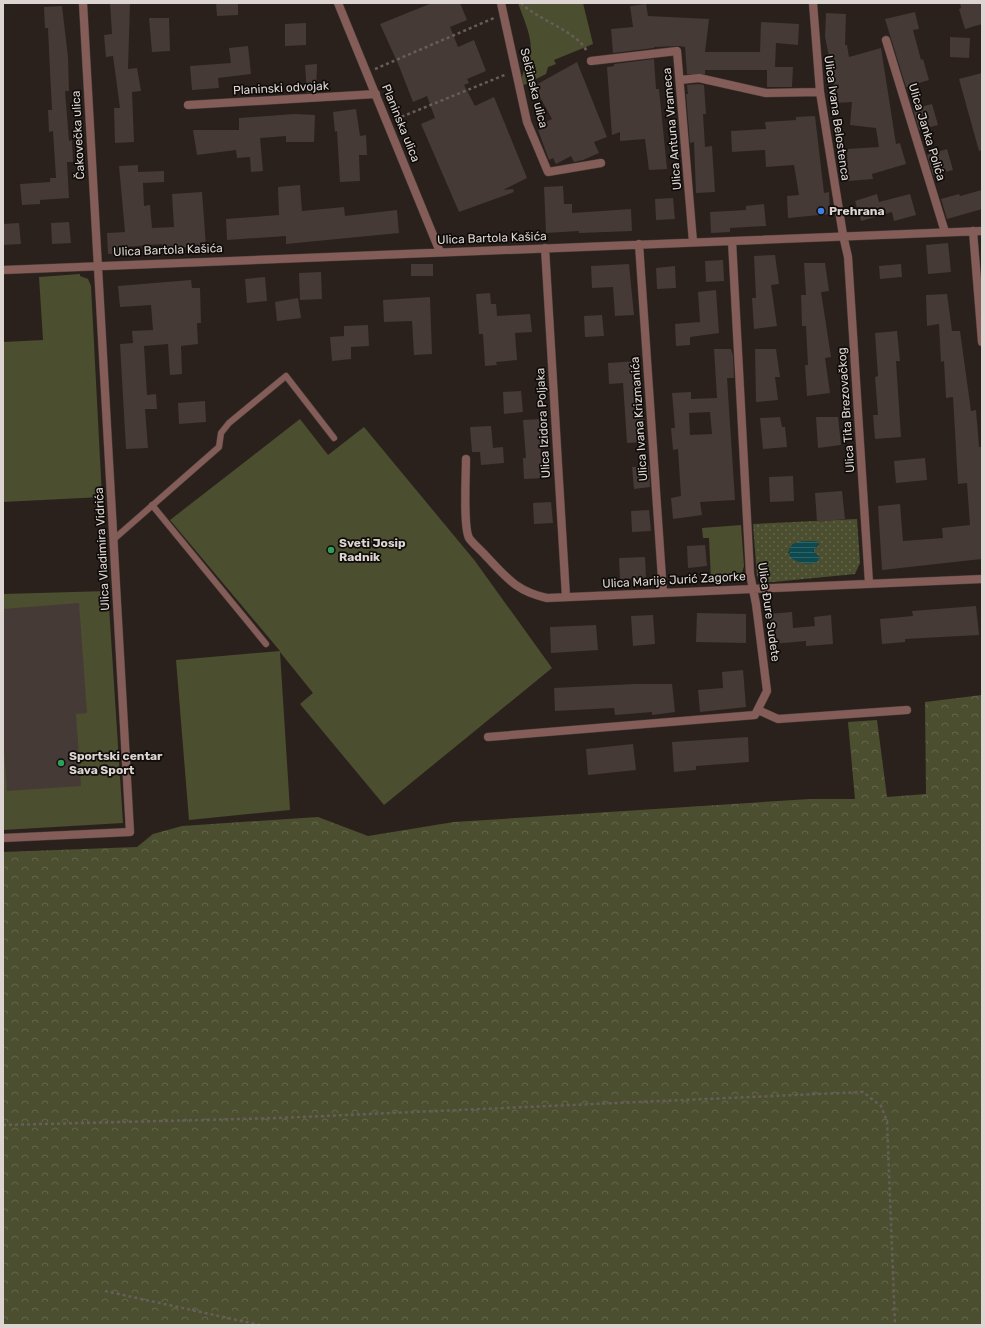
<svg xmlns="http://www.w3.org/2000/svg" width="985" height="1328" font-family="Rubik,sans-serif">
<style>
.grass{fill:#4b4e2f}
.forest{fill:url(#forest-crowns)}
.park{fill:url(#park-dots);fill-rule:evenodd}
.water{fill:url(#water-rules)}
.building{fill:#453a35;fill-rule:evenodd}
.lines{fill:none;stroke-linecap:round;stroke-linejoin:round}
.service-casing{stroke:#473e39;stroke-width:7}
.minor-casing{stroke:#473e39;stroke-width:9}
.path{stroke:#675e5a;stroke-width:2.5;stroke-dasharray:3 3;stroke-linecap:butt}
.service{stroke:#845c58;stroke-width:6}
.minor{stroke:#845c58;stroke-width:8}
.shop-dot{fill:#3f7fe0;stroke:#100c0a;stroke-width:1.5}
.leisure-dot{fill:#2e9e5b;stroke:#100c0a;stroke-width:1.5}
.labels{text-anchor:middle;dominant-baseline:central;stroke-width:3.5;stroke-linejoin:round;paint-order:stroke}
.street-label{font-size:12px;fill:#dcd5d2;stroke:#100c0a}
.poi-label{font-size:12px;font-weight:bold;fill:#dcd5d2;stroke:#100c0a;text-anchor:start}
</style>
<defs>
<pattern id="forest-crowns" width="20" height="18" patternUnits="userSpaceOnUse"><rect width="20" height="18" fill="#4b4e2f"/><path d="M2 6a3 3 0 1 1 6 0M12 15a3 3 0 1 1 6 0" fill="none" stroke="#64674c"/></pattern>
<pattern id="park-dots" width="8" height="8" patternUnits="userSpaceOnUse"><rect width="8" height="8" fill="#4b4e2f"/><path d="M2 2h.1M6 6h.1" fill="none" stroke="#64674c" stroke-width="1.8" stroke-linecap="round"/></pattern>
<pattern id="water-rules" width="6" height="5" patternUnits="userSpaceOnUse"><rect width="6" height="5" fill="#0c4a4f"/><path d="M0 2.5h6" fill="none" stroke="#2f6367"/></pattern>
</defs>
<rect width="100%" height="100%" fill="#2b211c"/>
<!-- grass -->
<path class="grass" d="M518,3h65l10,41 -39,16 2,4 -8,3 -2,7 -24,12c-2,-12 5,-20 8,-30 4,-17 -7,-38 -12,-53z
M80,274v2l8,3 3,7 11,211 -99,5v-160l40,-2 -4,-63z
M300,419l28,36 36,-28 111,134 77,107 -168,137 -84,-101 13,-11 -33,-41 10,158 -101,10 -13,-160 104,-9 -110,-131z
M741,525l3,41 -2,7 -11,7h-20l-2,-42h-6l-1,-10z
M108,591l15,232 -120,7v-236z"/>
<!-- forest -->
<path class="forest" d="M982,695v630h-979v-473l134,-5 16,-13 29,-8 136,-9 50,19 86,-14 356,-23h45l-7,-77 29,-2 10,77 39,-3 -1,-92z"/>
<!-- park -->
<path class="park" d="M857,519l3,44 -5,11 -82,8h-7l-9,-6 -4,-52zM811,541l7,1 1,3 -5,4v5l-26,-1 5,-9z"/>
<!-- water -->
<path class="water" d="M811,541l7,1 1,2 -6,7 6,5 -1,5c-8,5 -21,2 -28,-4l-1,-9c7,-7 13,-7 22,-7z"/>
<!-- building -->
<path class="building" d="M110,3h20l-2,66 9,-1 4,23 -9,1 2,50 -19,1 -1,-35h6l-7,-52 -7,1 -2,-22 8,-1z
M216,3h22v12l-21,1z
M432,3h28l7,17 -17,7 8,20 16,-7 12,31 -19,8 2,4 -5,2 11,21 19,-9 33,81 -24,12 10,-1 1,3 -55,20 -38,-88 14,-6 -8,-22 -14,6 -14,-36 -19,-42z
M960,3h22v21l-17,5 -6,-20 2,-1z
M646,4l2,12 61,3 -4,33h55l1,-30 38,2 -1,21 -22,-2 -1,24h18l-1,20h-25v-17h-62v4h-18l-2,-27 -6,-1 -25,1v1l-41,5 -2,-24 22,-2 -3,-21z
M62,6l6,51 1,34h-4l4,50 3,-1 1,22h-6l2,36 -29,2v4l-18,1 -2,-21 30,-2v-4h6l-3,-47 -4,1 -1,-22h4l-2,-39 -2,-43h-3l-1,-21z
M915,12l4,17 -6,1 8,30 2,-1 6,21 -23,7 -21,-68z
M826,13l20,1 -1,31h2l2,12 32,-9 15,96 4,-1 6,21 -34,10 1,5 -25,2 -1,-32 32,-2 -3,-19 -26,-3 2,-23 -17,1 -2,-28 -8,-38z
M149,18h20l1,33 -18,1z
M306,23v22l-21,1v-22z
M950,37l20,1 -1,20 -19,-1z
M248,46l3,28 -33,4 1,10 -27,2 -2,-24 41,-3 -2,-15z
M654,59l2,30h3l8,80 -18,1 -4,-31 -25,2v-9l-8,3 -5,-68 7,-1v-2z
M577,62l30,75 -13,5 5,11 -16,7 -9,2 -3,-6 -15,8 -3,-6 -4,2 -11,-30 10,-4 -2,-4 6,-3 -18,-33z
M317,64l-1,28 -9,1 -2,-28z
M982,73v77l-3,1 -20,-72z
M699,84l5,1 2,29h-3l2,33 7,-1 3,46 -19,1 -2,-51 -4,1 -4,-49h2l-1,-9z
M932,104l6,21 -19,5 -6,-21z
M356,109l4,27 6,-1 1,20h-8l1,26 -20,1 -3,-51 -2,1 -2,-20z
M294,114l21,1 -1,27h-28v-6l-26,2 3,33 -12,1 -1,-15 -13,1 -1,-8 -39,5 -4,-25h46v-12z
M815,116l9,77 5,-1 1,22 -42,4 -1,-22 12,-1 -5,-30 -28,2 -1,-17 -33,2 -1,-21 35,-2 -1,-7 31,-2v-3z
M947,149l6,21 -20,5 -6,-20z
M138,165v7l26,-1v11l-21,1 1,23 6,-1 2,23 22,-1 -2,-33 30,-2 4,54 -44,3v-5l-35,3v6l-19,1 -1,-21 18,-1 -6,-66z
M300,185l2,26 42,-4 1,9 52,-6 2,23 -113,11v-8l-59,4 -1,-21 53,-4 -1,-28z
M563,186l1,18h8v9l59,-4 1,22 -53,2v-2l-33,2 -2,-46z
M982,190v19l-35,10 -6,-20 18,-5 1,2z
M877,194l2,8 31,-8 6,21 -22,6 -2,-9 -31,9 -6,-20z
M673,198l2,21 -19,1 -1,-21z
M764,204l2,22 -36,2v4l-19,1 -1,-21 36,-2v-4z
M69,222l2,21 -19,1 -1,-21z
M19,223l2,21 -18,1v-21z
M948,243l3,29 -23,2 -2,-29z
M775,255l4,29 -8,1 6,41 -23,3 -2,-31h4l-2,-42z
M723,260l1,21 -18,1 -1,-21z
M804,263h21l4,28 -8,1 10,65 -6,1 5,35 -23,3 -2,-31h3l-2,-39h-4l-1,-31h5z
M411,264h22v12h-22z
M629,264l5,51 -19,1 -2,-29 -21,1 -1,-22z
M901,264l1,13 -22,2 -1,-13z
M675,266l1,22 -19,1 -1,-21z
M321,272l1,27 -22,1 -1,-27z
M265,277l2,24 -20,2 -2,-24z
M191,280l1,8h8l1,35h-4l1,21 -17,2 1,28 -12,1 -2,-31 -24,2 3,49 9,-1 1,15h-12l3,39 -22,1 -6,-105 13,-1 -1,-12 21,-1 -2,-25 -31,2 -2,-21z
M716,290l3,43 -29,4v8l-14,1 -1,-22 25,-2 -2,-30z
M490,293l1,11h5l1,12 33,-2 2,18 -17,1 2,27 -21,2 1,3 -12,1 -2,-32h-4l-3,-40z
M947,294l5,37h8l11,80 5,-1 3,37h3v112l-100,11 -4,-64 22,-2 3,37 40,-3 -1,-10 28,-3 -3,-42 -9,1 -5,-87 -7,1 -2,-37 -3,1 -2,-38 -12,2 -1,-31z
M430,297l2,57 -18,1 -2,-34 -28,1 -1,-22z
M298,298l3,20 -24,3 -2,-19z
M602,315l2,21 -19,1 -1,-21z
M368,325l1,21 -18,1v12l-19,2 -2,-24 14,-1v-10z
M897,331l3,30h-4l5,76 -26,2 -2,-24h5l-3,-38 3,-1 -3,-43z
M714,349h17l2,7 1,22h-7l8,122 -35,2 2,13 -29,4 -2,-21 10,-2 -3,-47 -5,1 -2,-22h4l-3,-35 19,-1v7l26,-1zM710,412l2,22 -22,1 -1,-22z
M755,349h21l4,28h-5l3,23 -22,2z
M637,361l2,33h3l4,48 -19,1 -4,-60 -14,1 -1,-21z
M521,391l2,21 -19,2 -1,-22z
M205,401l1,21 -27,2 -1,-21z
M780,417l2,10h3l2,20 -24,2 -3,-31z
M816,417h22l3,28 -23,3z
M542,419l1,21 -3,1 3,37 -19,1 -1,-21h3l-3,-38z
M491,426l2,22 10,-1 1,16 -23,2 -1,-13h-8l-2,-25z
M925,458l2,22 -31,3 -2,-22z
M649,466l1,21 -16,2 -2,-22z
M793,476l1,25 -24,1 -1,-25z
M842,491l3,28 -28,3 -2,-29z
M551,502l2,21 -19,1 -1,-21z
M649,510l2,21 -19,1 -1,-21z
M705,545l2,21 -19,2 -1,-22z
M645,557l1,21 -26,1 -1,-21z
M79,603l8,110 -11,1 5,72 -74,5 -4,-55v-127z
M976,606l3,29 -74,4v3l-23,2 -2,-25 33,-3 -1,-5z
M792,612l1,16 22,-2 -1,-9 17,-2 2,29 -27,2v-5l-34,3 -3,-30z
M697,613l49,1v29l-50,-1z
M653,615l2,29 -22,2 -2,-30z
M596,625l2,25 -47,3 -1,-26z
M743,670l3,37 -46,5 -2,-22 25,-2 -1,-16z
M635,684h37l3,28 -23,3v-3l-37,3 -1,-7 -59,3 -1,-23z
M748,737l1,25 -53,4v4l-22,2 -2,-30z
M633,744l3,26 -48,5 -2,-26z"/>
<g class="lines">
<defs>
<path id="service" d="M152,505l114,139
M114,539l105,-92 2,-14 8,-10 57,-47 48,62"/>
<path id="minor" d="M338,3l102,249
M501,3l26,119 21,50 53,-9
M813,3l7,89 23,143 5,22 21,326
M886,40l59,192
M591,61l86,-10 16,191
M680,80l19,-2 67,15 54,-1
M188,105l188,-11
M973,231l9,111
M639,244l24,349
M545,248l21,349
M3,270l979,-39
M466,459c0,16 -3,67 3,79 4,6 12,12 17,18 21,22 30,35 61,42l435,-19
M758,710l20,9 129,-9
M488,737l267,-22 12,-24 -11,-87 -6,-30 -18,-333
M3,838l127,-6 -47,-829"/>
</defs>
<!-- service casing -->
<use href="#service" class="service-casing"/>
<!-- minor casing -->
<use href="#minor" class="minor-casing"/>
<!-- path -->
<path class="path" d="M521,3c15,16 58,29 66,49
M375,69l119,-51
M396,119l111,-45
M3,1125l276,-7 584,-26 18,14 6,15 8,204
M105,1291l155,34"/>
<!-- service -->
<use href="#service" class="service"/>
<!-- minor -->
<use href="#minor" class="minor"/>
</g>
<!-- markers -->
<circle class="shop-dot" cx="821" cy="211" r="4"/>
<g class="leisure-dot">
<circle cx="331" cy="550" r="4"/>
<circle cx="61" cy="763" r="4"/>
</g>
<g class="labels">
<!-- street labels -->
<g class="street-label">
<text transform="translate(281 88) rotate(-3)">Planinski odvojak</text>
<text transform="translate(534 88) rotate(76)">Selčinska ulica</text>
<text transform="translate(837 118) rotate(82)">Ulica Ivana Belostenca</text>
<text transform="translate(401 123) rotate(68)">Planinska ulica</text>
<text transform="translate(672 129) rotate(-95)">Ulica Antuna Vrameca</text>
<text transform="translate(927 132) rotate(73)">Ulica Janka Polića</text>
<text transform="translate(78 135) rotate(-93)">Čakovečka ulica</text>
<text transform="translate(492 238) rotate(-2)">Ulica Bartola Kašića</text>
<text transform="translate(168 250) rotate(-2)">Ulica Bartola Kašića</text>
<text transform="translate(846 410) rotate(-94)">Ulica Tita Brezovačkog</text>
<text transform="translate(639 419) rotate(-94)">Ulica Ivana Krizmanića</text>
<text transform="translate(543 423) rotate(-93)">Ulica Izidora Poljaka</text>
<text transform="translate(102 549) rotate(-93)">Ulica Vladimira Vidrića</text>
<text transform="translate(674 580) rotate(-3)">Ulica Marije Jurić Zagorke</text>
<text transform="translate(769 612) rotate(82)">Ulica Đure Sudete</text>
</g>
<!-- poi labels -->
<g class="poi-label">
<text x="829" y="211">Prehrana</text>
<text x="339" y="543">Sveti Josip<tspan x="339" dy="14">Radnik</tspan></text>
<text x="69" y="756">Sportski centar<tspan x="69" dy="14">Sava Sport</tspan></text>
</g>
</g>
<!-- border -->
<rect width="985" height="1328" fill="none" stroke="#dcd5d2" stroke-width="8"/>
</svg>
